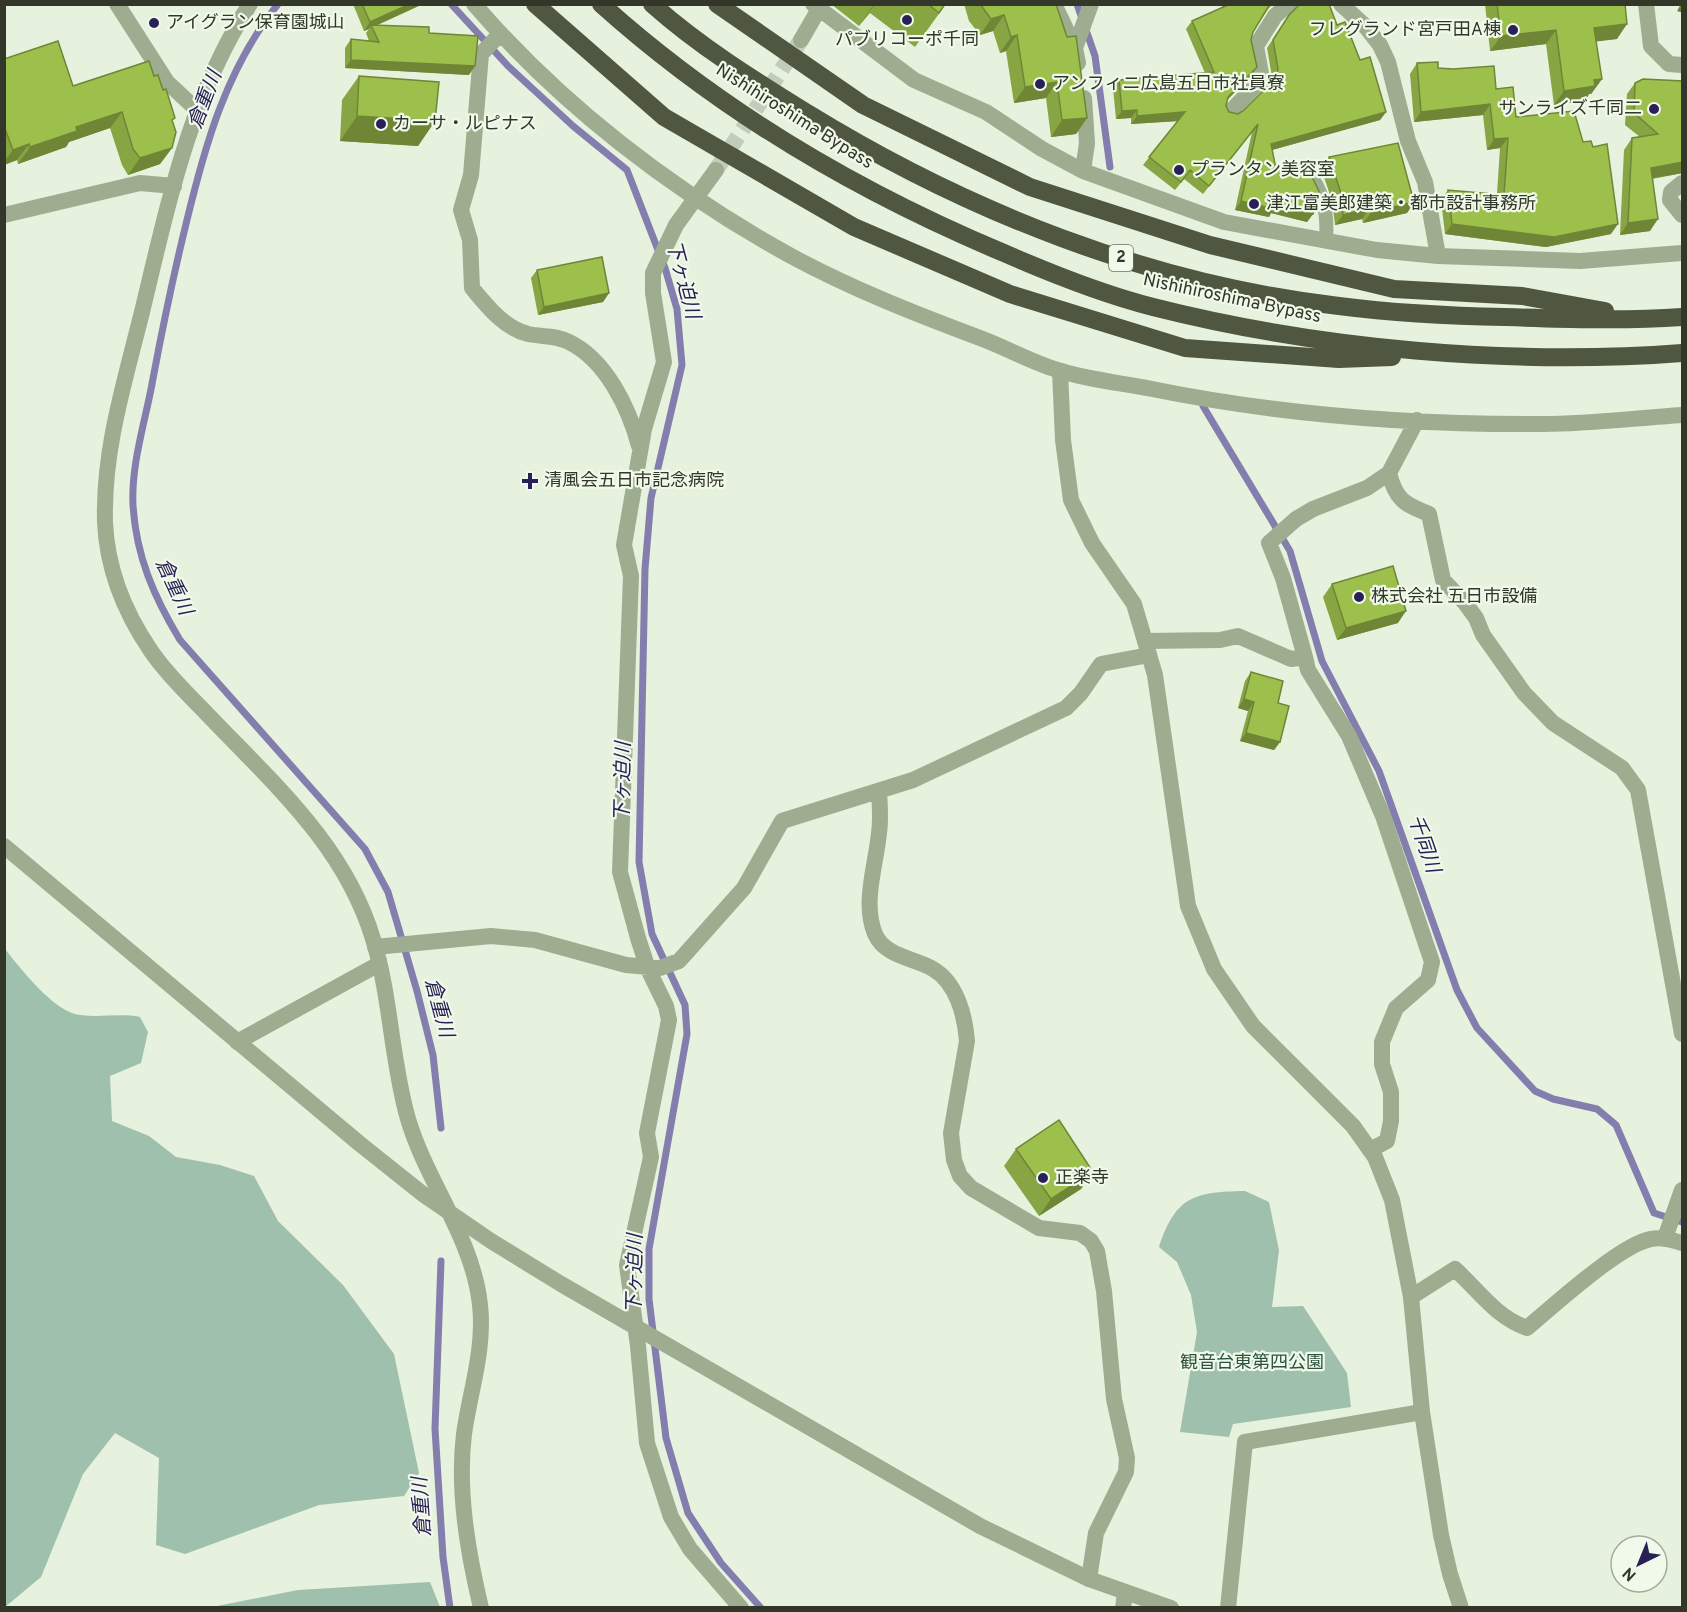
<svg xmlns="http://www.w3.org/2000/svg" width="1687" height="1612" viewBox="0 0 1687 1612" font-family="Overpass,'Noto Sans JP',sans-serif">
<style>
.green{fill:#9ec0ac}
.lines{fill:none;stroke-linecap:round;stroke-linejoin:round}
.stream{stroke:#837ead;stroke-width:7}
.minor-tunnel{stroke:#c2ccba;stroke-width:16;stroke-dasharray:16 8;stroke-linecap:butt}
.service{stroke:#9eac90;stroke-width:14}
.minor{stroke:#9eac90;stroke-width:16}
.tertiary{stroke:#9eac90;stroke-width:16}
.motorway{stroke:#4f5741;stroke-width:18}
.wall{fill:#87a542}
.shaded-wall{fill:#6e8636}
.building{fill:#9dc04d;stroke:#6e8636;stroke-width:1.5}
.poi-dot{fill:#282056;stroke:#f0f9ea;stroke-width:2}
.labels{text-anchor:middle;dominant-baseline:central;stroke-width:4.5;stroke-linejoin:round;paint-order:stroke}
.shield{fill:#f0f9ea;stroke:#6b7163;stroke-width:1.5}
.shield-label{font-size:16px;font-weight:bold;fill:#323729}
.poi-label{font-size:18px;fill:#323729;stroke:#f0f9ea;text-anchor:start}
.street-label{font-size:18px;fill:#323729;stroke:#f0f9ea}
.park-label{font-size:18px;fill:#2e543e;stroke:#f0f9ea}
.water-label{font-size:20px;font-style:italic;fill:#282056;stroke:#f0f9ea}
</style>
<rect width="100%" height="100%" fill="#e6f1de"/>
<path class="green" d="M5 949C20 968 55 1013 80 1015 100 1018 120 1013 140 1017L148 1032 141 1063 110 1076 112 1121 149 1136 176 1157 220 1165 254 1176 278 1221 343 1285 394 1354 419 1473 404 1496 319 1505 185 1554 156 1545 159 1458 115 1433 83 1474 41 1577 5 1607Z
M1245 1191 1269 1202 1279 1250 1272 1307 1303 1306 1347 1373 1351 1407 1233 1424 1229 1437 1180 1432 1197 1332 1191 1295 1177 1262 1159 1247C1176 1196 1194 1192 1245 1191Z
M430 1582 440 1607H212L298 1590Z"/>
<g class="lines">
<path class="stream" d="M278 4C226 69 205 145 186 224 173 277 162 330 152 384 145 422 131 465 133 505 136 556 154 597 180 640L365 849 388 892 417 991 433 1055 441 1128
M451 4 508 66 573 126 627 170 665 268 677 309 682 365 651 498 645 569 639 862 652 934 685 1005 687 1034 649 1249V1299L666 1438 688 1513 721 1563 761 1608
M1077 4 1095 56 1110 167
M1203 406 1290 551 1322 661 1379 771 1457 990 1477 1028 1535 1091 1553 1099 1597 1109 1616 1125 1654 1213 1682 1222
M441 1261 435 1429 443 1557 450 1608"/>
<path class="minor-tunnel" d="M716 170 801 40"/>
<path class="service" d="M1305 168C1324 191 1328 213 1326 241"/>
<path class="minor" d="M117 4 167 82 197 110
M474 4C562 106 673 191 791 256 852 289 916 314 980 338 1007 348 1033 363 1061 371 1090 380 1122 383 1152 389 1281 415 1411 425 1543 424 1589 424 1636 418 1682 415
M813 4 914 80 986 112 1042 149 1083 171 1224 222 1377 250 1438 256 1580 261 1682 253
M1054 4 1075 48
M1341 4 1366 27 1380 45 1388 62 1408 141 1425 182 1438 256
M1646 4 1651 46 1669 64 1682 65
M500 34 481 54 471 175 461 210 470 240 472 288C487 306 504 328 528 334 542 337 556 335 569 342 606 360 629 408 639 446
M801 40 819 9
M1078 63 1075 48 1091 4
M1230 112 1262 79 1256 46 1275 16 1289 4
M716 170 676 225 653 273V293L664 362 644 429 624 545 631 576 620 872 638 938 648 969 666 1006 669 1020 647 1133 651 1157 627 1265 638 1346 647 1443 671 1517 690 1549 741 1608
M1083 171 1087 143 1084 98
M1682 183 1671 192 1670 200 1682 215
M4 215 140 183 174 186
M1389 473C1396 500 1404 504 1429 514L1443 580 1465 603 1476 618 1483 635 1524 693 1553 723 1622 768 1638 790 1682 1034
M1145 641 1220 640 1238 636 1291 659 1305 657 1283 578 1269 543 1296 519 1313 509 1367 488 1389 473 1417 420
M1305 657 1308 670 1349 736 1383 816 1432 962 1428 980 1396 1008 1382 1042V1064L1391 1092V1121L1387 1141 1370 1150
M879 792C880 806 881 820 879 833 876 865 862 903 875 934 885 957 915 958 933 969 957 983 965 1016 967 1041L951 1133 954 1160 960 1176 971 1188 1039 1228 1080 1233 1091 1241 1097 1251 1104 1291 1114 1399 1127 1458 1126 1472 1096 1533 1089 1579
M375 947 491 936 535 940 626 965 660 968 679 961 744 888 782 821 913 780 1066 708 1081 693 1101 664 1149 655
M237 1042 379 964
M1665 1238 1682 1190
M1411 1297 1455 1269C1479 1291 1496 1317 1527 1328 1553 1306 1621 1244 1651 1239 1662 1237 1672 1240 1682 1243
M1123 1608 1125 1593
M1228 1608 1245 1442 1422 1412"/>
<path class="tertiary" d="M250 4C189 98 167 209 141 316 124 384 103 451 105 522 107 569 125 613 151 651 167 675 190 696 209 716 274 784 345 846 373 939 391 997 391 1060 408 1119 427 1183 473 1238 480 1305 485 1349 470 1391 464 1434 457 1491 468 1553 481 1608
M1060 371 1063 440 1071 500 1092 543 1134 604 1155 675 1188 906 1214 969 1253 1026 1353 1126 1375 1157 1392 1200 1411 1297 1422 1412 1441 1535 1450 1574 1461 1608
M4 846 360 1144 424 1195 491 1241 561 1284 980 1526 1089 1579 1171 1608"/>
<path class="motorway" d="M535 4 664 117 854 227 1010 294 1185 348 1339 359 1392 357
M601 4C719 110 858 192 1004 253 1052 274 1102 294 1153 307 1319 349 1511 366 1682 353
M652 4C699 46 754 80 807 113 968 212 1150 284 1339 306 1394 313 1450 316 1505 317 1564 319 1624 321 1682 317
M717 4 863 105 1030 187 1210 245 1394 289 1522 296 1605 311"/>
</g>
<path class="wall" d="M353 4H423L377 25 429 33 469 75 345 68V48L351 39 369 41 366 33 369 29 364 31Z
M831 4H946L915 47 870 13 859 26Z
M964 4H1056L1087 118 1076 134 1051 137 1046 98 1014 103 1006 51 1000 53 993 31 980 35 969 21Z
M1224 4H1273L1268 9 1253 32 1251 40V76L1227 100 1226 106 1229 112 1238 114 1243 111 1271 83 1272 77 1267 48 1289 15 1337 25 1360 60 1386 112 1380 120 1272 150 1276 169 1313 214 1307 222 1271 213 1269 217 1235 210 1252 132 1203 194 1184 179 1175 190 1143 165 1178 121 1131 124V118L1116 119 1113 88 1119 80 1205 73 1186 29 1192 21 1221 8Z
M1485 4H1625L1617 39 1596 41 1602 79 1591 94H1589L1585 101 1554 105 1546 44 1490 51Z
M4 59 73 86 154 76 173 122 172 148 160 164 128 175 122 165 110 128 69 142 66 147 18 164 17 160 4 165Z
M1417 63 1438 68 1496 89 1516 117 1611 234 1546 247 1445 234 1441 200 1448 190 1497 194 1500 148 1487 150 1483 115 1414 122 1410 74Z
M359 76 435 121 418 146 340 141 342 100Z
M1683 81V173L1652 179 1650 231 1620 235 1624 150 1632 138 1640 137 1625 125 1627 94 1635 83Z
M1329 157 1414 202 1407 213 1363 223 1362 219 1335 225 1332 201 1321 168Z
M537 270 609 293 603 302 538 315 531 278Z
M1332 584 1398 623 1337 640 1323 597Z
M1251 672 1278 703 1280 742 1274 750 1240 741 1248 711 1238 708 1245 681Z
M1016 1149 1093 1172 1081 1189 1039 1216 1004 1166Z"/>
<path class="shaded-wall" d="M410 4H423L373 27 371 25 369 29 364 31 370 22Z
M874 4H875L859 26Z
M1681 4H1683V13L1677 11Z
M1004 15 993 31 980 35 991 19Z
M1627 24 1617 39 1584 43 1594 28Z
M1556 30 1546 44 1490 51 1501 36Z
M1017 35 1006 51 1000 53 1011 37Z
M351 60 475 66 469 75 345 68Z
M1257 67 1251 76 1222 105 1228 97Z
M1602 79 1591 94H1589L1585 101 1554 105 1564 91 1594 80Z
M1057 82 1046 98 1014 103 1025 87Z
M1490 104 1483 115 1414 122 1421 112Z
M1137 110 1131 118 1116 119 1122 111Z
M122 112 110 128 69 142 66 147 18 164 30 147 76 127Z
M1185 112 1179 121 1131 124 1137 116Z
M1386 112 1380 120 1265 152 1271 144Z
M357 116 435 121 418 146 340 141Z
M1087 118 1076 134 1051 137 1062 120Z
M1508 138 1500 148 1487 150 1494 139Z
M29 144 17 160 4 165V162L13 150Z
M172 148 160 164 128 175 140 158Z
M1683 162V173L1642 180 1651 168Z
M1241 201 1275 204 1313 214 1307 222 1271 213 1269 217 1235 210Z
M1414 202 1407 213 1363 223 1371 213Z
M1370 208 1362 219 1335 225 1343 215Z
M1658 219 1650 231 1620 235 1628 223Z
M1452 224H1618L1611 234 1546 247 1445 234Z
M609 293 603 302 538 315 544 307Z
M1406 611 1398 623 1337 640 1346 628Z
M1244 699 1254 702 1248 711 1238 708Z
M1246 733 1280 742 1274 750 1240 741Z
M1093 1172 1081 1189 1039 1216 1051 1199Z"/>
<path class="building" d="M362 4H410L370 22Z
M928 4H945L939 13Z
M980 4H1056L1067 37 1076 36 1087 118 1062 120 1057 82 1025 87 1017 35 1011 37 1004 15 991 19Z
M1230 4H1270L1253 32 1251 40 1257 67 1228 97 1226 106 1229 112 1238 114 1243 111 1276 78 1278 69 1273 40 1289 15 1300 4H1329L1337 25 1345 22 1360 60 1370 57 1386 112 1271 144 1276 169 1303 164 1310 173 1319 191 1313 214 1275 204 1274 209 1241 201 1258 124 1209 186 1190 170 1181 182 1149 157 1185 112 1137 116V110L1122 111 1119 80 1214 72 1192 21Z
M1497 4H1625L1627 24 1594 28 1602 79 1594 80 1595 86 1564 91 1556 30 1501 36Z
M371 25 429 27V33L478 36 475 66 351 60V39L379 42Z
M58 41 73 86 149 61 154 76 158 75 163 90 166 89 175 118 172 120 176 132 172 148 140 158 133 149 122 112 76 127 77 131 30 147 29 144 13 150 4 126V59Z
M1438 62V68L1453 69 1494 66 1496 89 1513 87 1516 117 1574 111 1583 142 1591 141 1593 147 1607 144 1618 224 1554 237 1452 224 1448 190 1504 195 1508 138 1494 139 1490 104 1421 112 1417 63Z
M359 76 439 82 435 121 357 116Z
M1643 79 1683 81V162L1651 168 1658 219 1628 223 1632 138 1658 134 1634 113 1635 83Z
M1398 143 1414 202 1371 213 1370 208 1343 215 1340 190 1329 157Z
M602 257 609 293 544 307 537 270Z
M1393 566 1406 611 1346 628 1332 584Z
M1251 672 1283 681 1278 703 1289 706 1280 742 1246 733 1254 702 1244 699Z
M1059 1120 1093 1172 1051 1199 1016 1149Z"/>
<g class="poi-dot">
<circle cx="907" cy="20" r="6"/>
<circle cx="154" cy="23" r="6"/>
<circle cx="1513" cy="30" r="6"/>
<circle cx="1040" cy="84" r="6"/>
<circle cx="1654" cy="109" r="6"/>
<circle cx="381" cy="124" r="6"/>
<circle cx="1179" cy="170" r="6"/>
<circle cx="1254" cy="204" r="6"/>
<path d="M527 472h6v6h6v6h-6v6h-6v-6h-6v-6h6z"/>
<circle cx="1359" cy="597" r="6"/>
<circle cx="1043" cy="1178" r="6"/>
</g>
<g class="labels">
<rect class="shield" x="1109" y="245" width="24" height="26" rx="4.5"/>
<g class="shield-label">
<text x="1121" y="258">2</text>
</g>
<g class="poi-label">
<text x="166" y="23">アイグラン保育園城山</text>
<text x="1501" y="30" text-anchor="end">フレグランド宮戸田A棟</text>
<text x="907" y="40" text-anchor="middle">パブリコーポ千同</text>
<text x="1052" y="84">アンフィニ広島五日市社員寮</text>
<text x="1642" y="109" text-anchor="end">サンライズ千同二</text>
<text x="393" y="124">カーサ・ルピナス</text>
<text x="1191" y="170">プランタン美容室</text>
<text x="1266" y="204">津江富美郎建築・都市設計事務所</text>
<text x="544" y="481">清風会五日市記念病院</text>
<text x="1371" y="597">株式会社 五日市設備</text>
<text x="1055" y="1178">正楽寺</text>
</g>
<g class="street-label">
<text transform="translate(794 117) rotate(32)">Nishihiroshima Bypass</text>
<text transform="translate(1232 299) rotate(12)">Nishihiroshima Bypass</text>
</g>
<g class="park-label">
<text x="1252" y="1363">観音台東第四公園</text>
</g>
<g class="water-label">
<text transform="translate(206 100) rotate(-69)">倉重川</text>
<text transform="translate(682 280) rotate(75)">下ヶ迫川</text>
<text transform="translate(173 587) rotate(65)">倉重川</text>
<text transform="translate(624 782) rotate(-89)">下ヶ迫川</text>
<text transform="translate(1423 844) rotate(71)">千同川</text>
<text transform="translate(438 1008) rotate(75)">倉重川</text>
<text transform="translate(636 1274) rotate(-89)">下ヶ迫川</text>
<text transform="translate(423 1507) rotate(-94)">倉重川</text>
</g>
</g>
<rect width="1687" height="1612" fill="none" stroke="#323729" stroke-width="12"/>
<g transform="translate(1639 1564) rotate(223)"><circle r="28" fill="#f0f9ea" stroke="#a4ab9d" stroke-width="1.5"/>
<path d="M0-4.5L10 22L0 15L-10 22Z" fill="#282056"/>
<text y="-9" font-size="16" font-weight="bold" text-anchor="middle" fill="#323729">N</text>
</g>
</svg>
